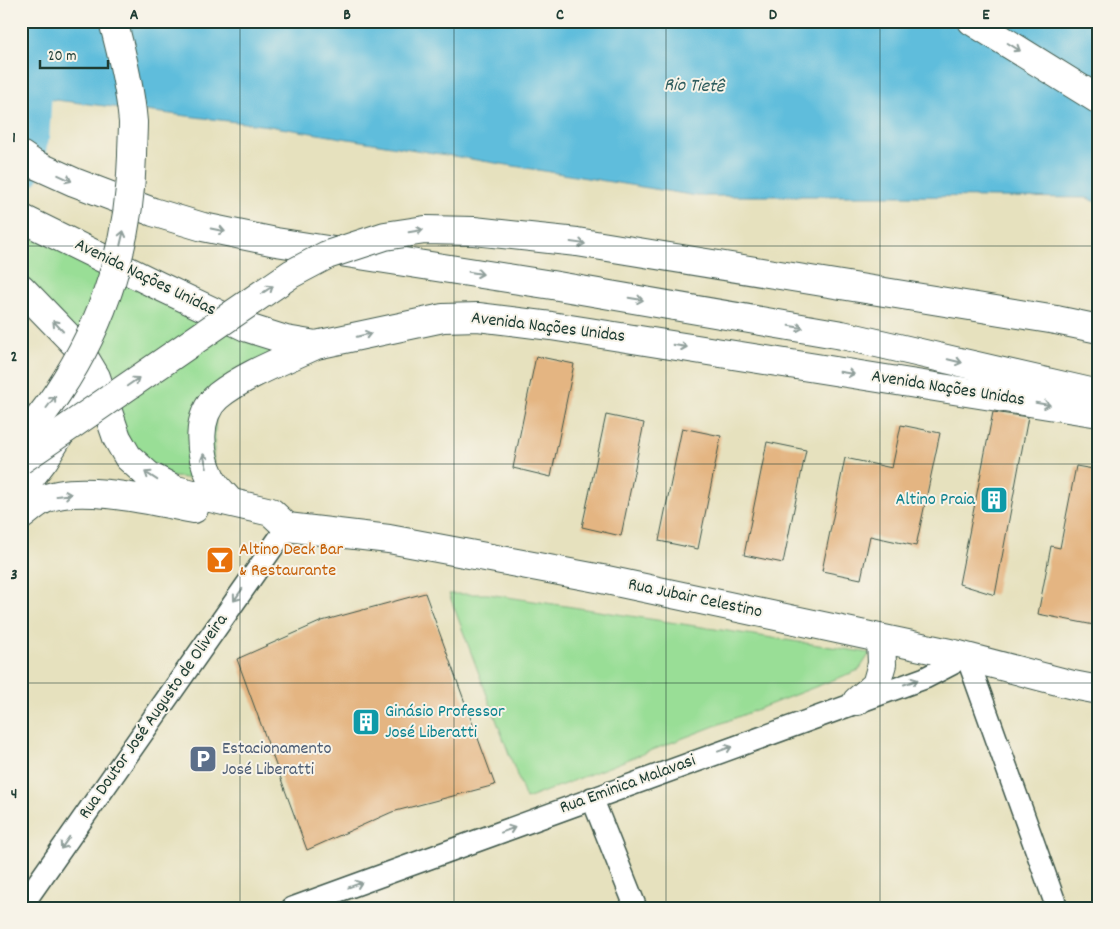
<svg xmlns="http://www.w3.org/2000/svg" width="1120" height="929" viewBox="0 0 1120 929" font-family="Dekko,sans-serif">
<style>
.green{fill:#99de96;stroke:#5c8e65}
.water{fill:#5ebddc;stroke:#3e7d88}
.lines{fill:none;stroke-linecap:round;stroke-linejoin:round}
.river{stroke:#5ebddc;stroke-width:41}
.building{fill:#e4b582}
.street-casing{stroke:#3d5649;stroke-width:24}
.secondary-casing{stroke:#3d5649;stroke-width:30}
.primary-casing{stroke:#3d5649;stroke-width:30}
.highway-casing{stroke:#3d5649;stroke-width:30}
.street{stroke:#fff;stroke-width:21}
.secondary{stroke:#fff;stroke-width:28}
.primary{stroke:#fff;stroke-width:28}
.highway{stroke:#fff;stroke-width:28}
.primary-bridge-casing{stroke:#3d5649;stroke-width:30;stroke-linecap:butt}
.highway-bridge-casing{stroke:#3d5649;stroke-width:30;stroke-linecap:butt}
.primary-bridge{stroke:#fff;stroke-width:28}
.highway-bridge{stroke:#fff;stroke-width:28}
.oneway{stroke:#8f9e9a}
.grid{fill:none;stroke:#1f3d34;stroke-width:1;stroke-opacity:0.55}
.labels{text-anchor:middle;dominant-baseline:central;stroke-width:4;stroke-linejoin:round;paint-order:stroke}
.street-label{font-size:18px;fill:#1f3d34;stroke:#f7f3e8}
.culture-label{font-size:18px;fill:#0d838f;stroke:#f7f3e8;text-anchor:end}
.food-label{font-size:18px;fill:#c56008;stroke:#f7f3e8;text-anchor:start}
.service-label{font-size:18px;fill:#4e5e75;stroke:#f7f3e8;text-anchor:start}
.water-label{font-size:19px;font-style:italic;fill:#2f5d5e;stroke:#f7f3e8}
.neatline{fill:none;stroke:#1f3d34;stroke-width:2}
.grid-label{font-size:16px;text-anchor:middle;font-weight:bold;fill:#1f3d34}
</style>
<rect width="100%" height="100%" fill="#f7f3e8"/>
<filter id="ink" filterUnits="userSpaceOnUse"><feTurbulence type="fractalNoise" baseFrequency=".02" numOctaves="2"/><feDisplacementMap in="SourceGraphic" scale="10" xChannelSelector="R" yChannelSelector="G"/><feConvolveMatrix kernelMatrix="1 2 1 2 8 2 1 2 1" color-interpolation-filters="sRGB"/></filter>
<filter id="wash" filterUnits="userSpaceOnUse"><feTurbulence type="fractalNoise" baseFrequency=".0096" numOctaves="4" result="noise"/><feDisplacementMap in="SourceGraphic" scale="20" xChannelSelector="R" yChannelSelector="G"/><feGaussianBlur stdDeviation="1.12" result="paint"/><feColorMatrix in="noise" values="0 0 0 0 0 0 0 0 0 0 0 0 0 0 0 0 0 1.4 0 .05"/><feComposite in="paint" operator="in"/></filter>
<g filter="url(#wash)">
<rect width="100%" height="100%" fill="#e6e1be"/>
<path class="green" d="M21 218 286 340 217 397 212 480 148 475 96 377 21 288Z
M449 594H488L870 653 859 670 526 799Z"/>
<path class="water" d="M21 21H1099V203L1087 198 901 196H697L269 126 31 97 21 94Z"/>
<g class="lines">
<path class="river" d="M21 61 31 97 29 134 21 169"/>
</g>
<g id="blocks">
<path class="building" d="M536 356 574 364 551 477 513 468Z
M993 412 1028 417 995 595 959 584Z
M606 415 644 423 621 536 582 527Z
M901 425 940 433 916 546 870 536 861 579 822 571 845 458 892 468Z
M682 428 721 436 698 549 659 541Z
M767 442 806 450 783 563 744 555Z
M1076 466 1099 470V626L1038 614 1051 546 1060 548Z
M425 593 495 785 392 812 307 850 237 659 322 621Z"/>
</g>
</g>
<g filter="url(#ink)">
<use href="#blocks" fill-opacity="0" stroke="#3d5649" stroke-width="1"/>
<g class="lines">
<defs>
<path id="street" d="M967 657 1057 908
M592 798 636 908
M21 907 287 527
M292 908 925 678 952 664 959 655"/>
<path id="secondary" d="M287 527 389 539 602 579 959 655 1073 685 1099 690
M857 701 876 685 882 664 881 639"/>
<path id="primary" d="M21 218 157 285 248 328 286 340 316 345 443 318 478 317 551 326 1099 413
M21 288 78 347 96 377 117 438 128 457 148 475 176 490 271 512 287 527
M21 490 44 460 96 377
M230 502C224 494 215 487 211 478 199 454 195 416 218 396 244 375 286 359 316 345
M21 516C28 511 35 504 43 500 76 482 158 502 194 509"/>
<path id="highway" d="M972 21 1099 100
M21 155 34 164 74 182 153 212 203 227 276 242 552 285 842 335 1099 394
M1056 320 1099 329"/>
</defs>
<use href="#street" class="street-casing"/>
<use href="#secondary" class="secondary-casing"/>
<use href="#primary" class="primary-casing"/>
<use href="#highway" class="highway-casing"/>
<use href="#street" class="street"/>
<use href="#secondary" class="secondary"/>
<use href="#primary" class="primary"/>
<use href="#highway" class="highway"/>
<defs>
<path id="primary-bridge" d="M21 441C33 425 47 409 58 392 105 322 130 240 132 156 132 145 133 133 133 122 130 88 122 54 113 21"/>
<path id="highway-bridge" d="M21 460 291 274 327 255 385 236 425 230 474 231 577 242 1056 320"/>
</defs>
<use href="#primary-bridge" class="primary-bridge-casing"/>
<use href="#highway-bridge" class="highway-bridge-casing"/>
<use href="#primary-bridge" class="primary-bridge"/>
<use href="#highway-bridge" class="highway-bridge"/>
</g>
<defs><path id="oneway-shaft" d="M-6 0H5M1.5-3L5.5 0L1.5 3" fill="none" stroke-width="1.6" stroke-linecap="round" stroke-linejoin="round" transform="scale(1.25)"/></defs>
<g class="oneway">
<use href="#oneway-shaft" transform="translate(1014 47) rotate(32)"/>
<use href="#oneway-shaft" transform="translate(65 178) rotate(25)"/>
<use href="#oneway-shaft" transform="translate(218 230) rotate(12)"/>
<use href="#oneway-shaft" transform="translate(416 231) rotate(-9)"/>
<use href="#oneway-shaft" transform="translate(122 238) rotate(-77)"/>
<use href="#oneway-shaft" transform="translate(578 243) rotate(8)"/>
<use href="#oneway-shaft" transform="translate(476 273) rotate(9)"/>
<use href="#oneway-shaft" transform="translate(267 290) rotate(-34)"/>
<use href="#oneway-shaft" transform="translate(636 299) rotate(10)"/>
<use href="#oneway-shaft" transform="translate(58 326) rotate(-133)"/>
<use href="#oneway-shaft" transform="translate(796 327) rotate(10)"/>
<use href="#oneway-shaft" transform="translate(364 335) rotate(-13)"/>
<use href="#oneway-shaft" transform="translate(680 346) rotate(9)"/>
<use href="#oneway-shaft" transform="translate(955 361) rotate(13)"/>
<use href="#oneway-shaft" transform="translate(847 373) rotate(9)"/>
<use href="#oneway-shaft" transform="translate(133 382) rotate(-35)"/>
<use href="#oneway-shaft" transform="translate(51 402) rotate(-53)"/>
<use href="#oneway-shaft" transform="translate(1043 404) rotate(9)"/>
<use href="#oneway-shaft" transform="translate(205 461) rotate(-104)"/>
<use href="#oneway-shaft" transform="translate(151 476) rotate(-147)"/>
<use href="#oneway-shaft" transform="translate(64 495) rotate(-7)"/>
<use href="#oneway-shaft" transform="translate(238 595) rotate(125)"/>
<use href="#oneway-shaft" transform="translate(911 682) rotate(-19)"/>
<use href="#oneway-shaft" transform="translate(725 749) rotate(-20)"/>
<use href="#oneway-shaft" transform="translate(508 830) rotate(-20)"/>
<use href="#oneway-shaft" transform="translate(65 843) rotate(125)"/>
<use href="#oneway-shaft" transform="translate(355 885) rotate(-20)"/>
</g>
</g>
<path class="grid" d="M240 21V908M454 21V908M666 21V908M880 21V908M21 246H1099M21 464H1099M21 683H1099"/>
<defs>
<symbol id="building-square" viewBox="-11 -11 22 22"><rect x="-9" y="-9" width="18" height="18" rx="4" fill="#0f9aa8" stroke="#f7f3e8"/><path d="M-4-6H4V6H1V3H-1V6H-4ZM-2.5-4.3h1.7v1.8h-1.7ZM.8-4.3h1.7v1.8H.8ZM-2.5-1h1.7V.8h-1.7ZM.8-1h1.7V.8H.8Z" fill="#fff"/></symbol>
<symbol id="bar-square" viewBox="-11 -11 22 22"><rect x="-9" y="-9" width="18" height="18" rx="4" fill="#e8710a" stroke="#f7f3e8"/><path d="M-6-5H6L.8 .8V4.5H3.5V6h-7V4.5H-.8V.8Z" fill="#fff"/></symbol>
<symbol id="parking-square" viewBox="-11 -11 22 22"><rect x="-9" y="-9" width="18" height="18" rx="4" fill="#5c6f8a" stroke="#f7f3e8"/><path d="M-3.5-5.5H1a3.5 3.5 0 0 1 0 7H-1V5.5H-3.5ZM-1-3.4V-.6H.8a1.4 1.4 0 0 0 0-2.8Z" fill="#fff"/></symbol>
</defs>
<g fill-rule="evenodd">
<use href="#building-square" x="978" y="484" width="32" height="32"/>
<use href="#bar-square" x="204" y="544" width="32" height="32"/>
<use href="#building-square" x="350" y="706" width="32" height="32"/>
<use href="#parking-square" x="187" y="743" width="32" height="32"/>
</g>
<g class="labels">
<g class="street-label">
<text transform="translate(145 278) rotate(26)">Avenida Nações Unidas</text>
<text transform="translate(548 328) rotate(7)">Avenida Nações Unidas</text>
<text transform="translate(948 389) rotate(9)">Avenida Nações Unidas</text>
<text transform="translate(695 599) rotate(12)">Rua Jubair Celestino</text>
<text transform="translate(154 717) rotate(-55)">Rua Doutor José Augusto de Oliveira</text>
<text transform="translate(628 785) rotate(-20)">Rua Eminica Malavasi</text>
</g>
<g class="culture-label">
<text x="975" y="500">Altino Praia</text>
<text x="385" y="712" text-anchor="start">Ginásio Professor<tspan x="385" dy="21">José Liberatti</tspan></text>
</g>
<g class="food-label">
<text x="239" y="550">Altino Deck Bar<tspan x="239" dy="21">&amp; Restaurante</tspan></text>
</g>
<g class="service-label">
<text x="222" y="749">Estacionamento<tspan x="222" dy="21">José Liberatti</tspan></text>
</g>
<g class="water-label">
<text transform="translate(694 87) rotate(2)">Rio Tietê</text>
</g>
</g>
<rect width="1120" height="929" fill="none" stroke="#f7f3e8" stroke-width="55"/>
<path d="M40 60v8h68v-8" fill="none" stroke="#1f3d34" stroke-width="2.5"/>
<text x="48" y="60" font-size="15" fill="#1f3d34" stroke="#f7f3e8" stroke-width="4" paint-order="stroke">20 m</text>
<rect x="28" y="28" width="1064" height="874" class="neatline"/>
<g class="grid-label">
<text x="134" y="19">A</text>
<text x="347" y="19">B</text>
<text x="560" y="19">C</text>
<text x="773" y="19">D</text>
<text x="986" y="19">E</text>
<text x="14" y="142">1</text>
<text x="14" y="361">2</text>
<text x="14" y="579">3</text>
<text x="14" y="798">4</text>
</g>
</svg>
